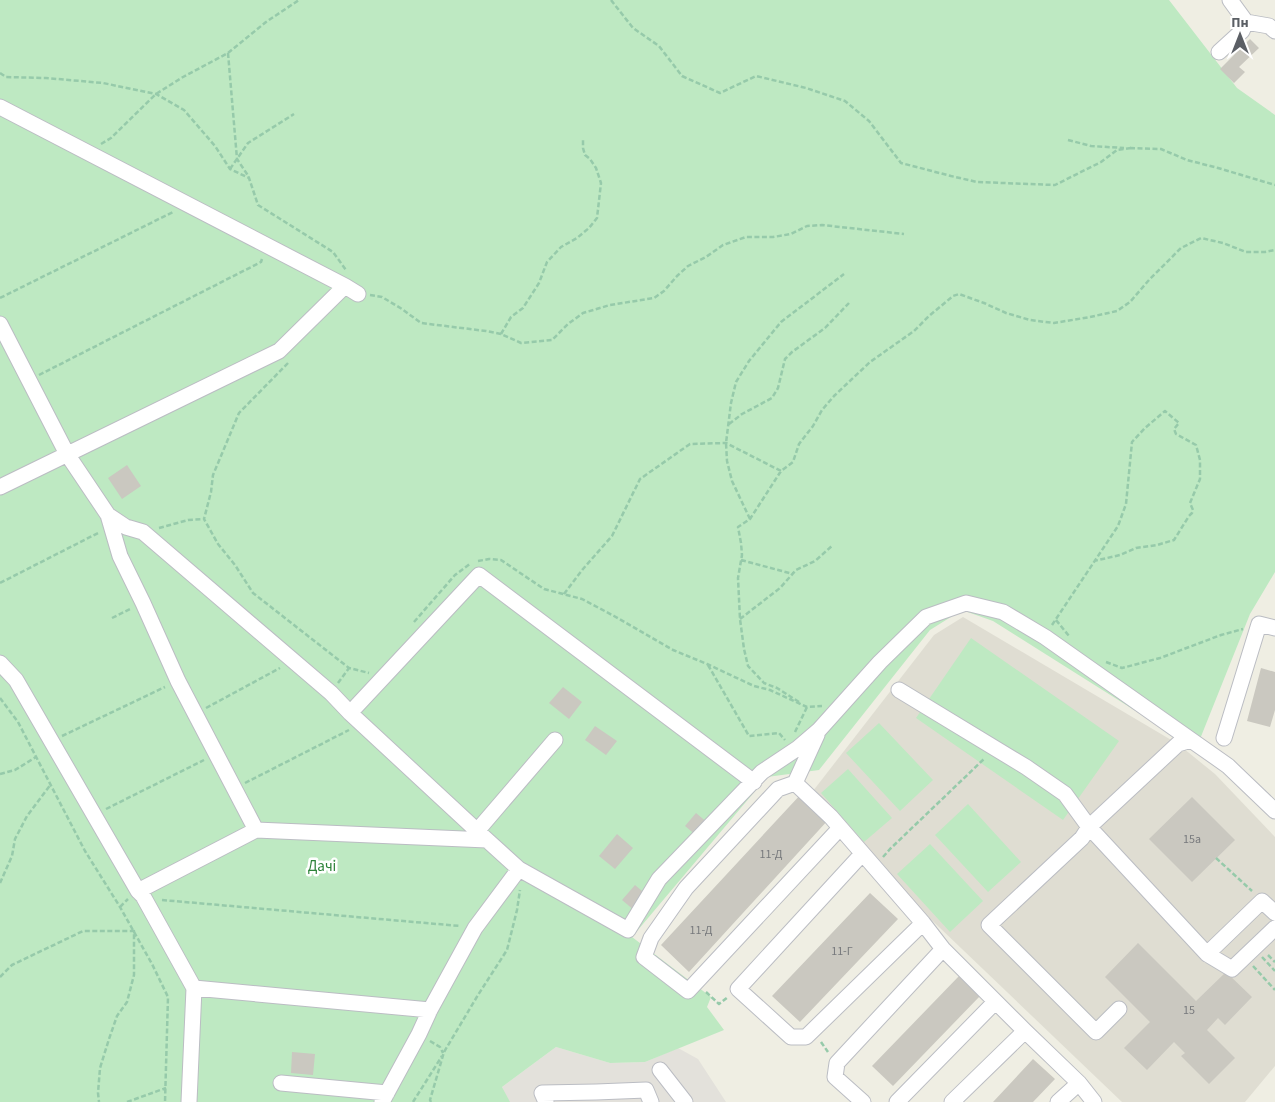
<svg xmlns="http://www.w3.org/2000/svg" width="1275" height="1102" viewBox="0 0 1275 1102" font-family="'Source Sans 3',sans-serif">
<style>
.industrial{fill:#e3e1db}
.education{fill:#dfddd2}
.green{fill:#bee9c2}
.building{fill:#cac8c0}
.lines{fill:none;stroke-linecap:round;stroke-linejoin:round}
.minor-casing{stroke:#bbbdc3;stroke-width:17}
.path{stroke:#96caaa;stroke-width:2.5;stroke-dasharray:5 2.5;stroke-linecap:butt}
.minor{stroke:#fff;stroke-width:15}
.labels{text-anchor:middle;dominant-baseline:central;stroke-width:5;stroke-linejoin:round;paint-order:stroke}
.number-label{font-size:12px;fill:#77797c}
.park-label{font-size:15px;fill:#2d8239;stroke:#fff}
</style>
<rect width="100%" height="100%" fill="#efeee3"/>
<path class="industrial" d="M556 1047 610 1063 645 1062 678 1048 698 1059 726 1102H509L502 1087Z"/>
<path class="education" d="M963 617 1178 744 1215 774 1275 837V1066L1245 1102H1122L806 800 934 635Z"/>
<path class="green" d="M0 0H1169L1237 88 1275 115V572L1250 614 1196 749 993 621 962 610 930 630 819 770 767 777 632 937 711 997 707 1007 724 1030 645 1062 610 1063 556 1047 502 1087 510 1102H0Z
M971 638 1119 741 1063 820 916 718Z
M879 723 933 780 900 811 846 753Z
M848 769 892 818 864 842 821 793Z
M968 804 1021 862 988 892 935 835Z
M930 844 983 901 950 932 897 874Z"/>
<path class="building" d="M1250 39 1259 48 1239 67 1245 72 1234 83 1220 69Z
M127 465 141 486 122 499 108 478Z
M1261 668 1275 672V710L1270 727 1247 721Z
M563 687 582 702 569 719 549 703Z
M595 726 617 741 606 755 585 740Z
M802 793 829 819 689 972 661 945Z
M1192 797 1235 840 1192 882 1149 839Z
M696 813 708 823 697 836 685 826Z
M617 834 633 848 615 869 599 856Z
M635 885 648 896 635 911 622 900Z
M870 893 898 919 800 1022 772 996Z
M1138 943 1196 1001 1226 972 1252 997 1225 1025 1218 1018 1207 1030 1235 1058 1209 1084 1181 1056 1185 1053 1174 1042 1147 1070 1124 1048 1150 1022 1105 977Z
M959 976 980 996 893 1086 872 1066Z
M292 1052 315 1054 313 1075 291 1073Z
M1033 1059 1055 1079 1033 1102H993Z"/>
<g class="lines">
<defs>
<path id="minor" d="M1230 0 1246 22 1269 26 1275 31
M1219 52 1242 31 1246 22
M0 107 345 286 279 351 0 487
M345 286 358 294
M0 324 67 454 108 515 126 527 143 532 331 693 350 713 487 840 519 869 628 930 659 879 762 772 798 748 819 730 880 662 926 617 966 603 1003 612 1045 637 1191 740
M108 515 120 556 143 603 178 681 256 830
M0 663 16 680 138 891 143 896 194 988 189 1102
M899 690 1026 767 1065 794 1089 827 1207 954 1232 969 1275 928
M350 713 479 575 754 782
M817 735 795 783 831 817 923 923 943 949 1025 1031 1079 1083 1094 1102
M1224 738 1259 624 1275 628
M795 783 778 789 686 888 651 938 644 957 688 991 840 828
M477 831 555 740
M862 854 738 989 791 1037H806L923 923
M138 891 256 830 487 840
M1207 954 1262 901 1275 913
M194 988 430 1010
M1119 1009 1096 1032 989 925 1082 838 1089 827 1178 744 1191 740 1228 766 1275 811
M660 1070 685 1102
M281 1083 387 1093
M382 1102 419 1034 430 1010 475 928 519 869
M546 1102 542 1093 596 1092 646 1090 651 1102
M863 1102 835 1077 837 1063 943 949
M897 1102 995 1002
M952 1102 1025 1031
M1058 1102 1079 1083"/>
</defs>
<use href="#minor" class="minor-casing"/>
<path class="path" d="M611 0 633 28 659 46 682 76 720 93 756 76 806 88 845 101 869 121 901 163 951 176 977 182 1055 185 1101 162 1117 150 1131 148
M228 53 237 159 249 177
M0 73 6 77 46 78 103 83 156 94 184 110 215 146 230 169 249 178 258 205 333 252 346 270
M1068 140 1091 146 1124 148
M101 144 111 138 156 94 183 77 228 53 266 22 299 0
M1130 148 1161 149 1187 160 1218 168 1275 185
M230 169 248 143 294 114
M370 295 382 297 402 309 421 323 486 331 501 334 521 343 552 340 568 324 583 313 610 305 654 298 664 291 677 276 688 266 706 257 723 245 746 237H773L791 234 807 226 822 225 904 234
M0 298 173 212
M501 334 511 317 523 308 539 283 547 262 561 247 577 238 589 228 597 218 601 183 596 168 590 159 585 155 583 148V140
M288 363 239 413 213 475 211 492 204 519 218 544 235 565 253 593 349 668 369 673
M39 375 261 262 262 259
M729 424 742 414 772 398 778 388 785 359 792 352 825 328 849 303
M750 519 732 481 727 461 726 443 731 403 736 382 749 361 781 322 844 274
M159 528 188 520 204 519
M741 560 793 574
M478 561 489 559 501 560 544 589 582 599 614 616 673 650 707 664 754 686 770 690 807 707 822 706
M0 583 100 532
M564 594 583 569 612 536 640 479 690 444 726 443 781 471
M112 618 132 608
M740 619 780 588 796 570 815 561 833 545
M1056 620 1069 636
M414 622 455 575 471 563
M1052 625 1118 526 1126 504 1132 442 1145 428 1165 411 1179 423 1174 429 1176 434 1196 445 1200 460V479L1190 503 1193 510 1192 513 1189 516 1174 540 1157 545 1136 548 1120 555 1094 561
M1106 662 1122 668 1160 658 1221 635 1243 629
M708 665 749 736 779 733 785 740
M338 683 349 668
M0 698 18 722 85 851 120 907 152 964 168 997 165 1102
M799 702 777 688 764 683 748 666 744 649 740 619 738 578 742 555 741 543 738 527 750 519 781 471 793 462 799 444 813 426 822 410 834 396 870 362 914 331 929 316 953 296 959 294 984 303 1006 313 1030 320 1054 323 1090 317 1117 311 1130 302 1149 280 1181 248 1201 238 1223 243 1246 252H1265L1275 250
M206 708 280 668
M795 732 807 707 806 706
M62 736 165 687
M0 774 15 770 36 757
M245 783 349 730
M106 809 204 760
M883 857 890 849 985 758
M1216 858 1252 891
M0 883 12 856 15 839 27 816 51 784
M162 900 460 926
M120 907 128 899
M1268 955 1275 962
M1262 957 1275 971
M1253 966 1275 990
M0 977 12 965 83 931H134V975L127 1002 117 1016 109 1039 100 1068 98 1093 99 1102
M706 992 719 1004 728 997
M430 1041 440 1047 443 1053
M821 1042 828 1052
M127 1102 166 1088
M413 1102 442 1056
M431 1102 430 1100 444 1052 478 995 507 950 517 910 520 890"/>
<use href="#minor" class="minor"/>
</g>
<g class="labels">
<g class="number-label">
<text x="1192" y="839">15а</text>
<text x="771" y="854">11-Д</text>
<text x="701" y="930">11-Д</text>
<text x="842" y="951">11-Г</text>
<text x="1189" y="1010">15</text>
</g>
<g class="park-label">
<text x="322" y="866">Дачі</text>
</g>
</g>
<g transform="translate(1240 35)" stroke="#ffffff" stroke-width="4" paint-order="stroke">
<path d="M0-4L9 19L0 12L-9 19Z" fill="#5b5f65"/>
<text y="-8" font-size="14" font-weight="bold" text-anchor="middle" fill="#5b5f65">Пн</text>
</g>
</svg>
